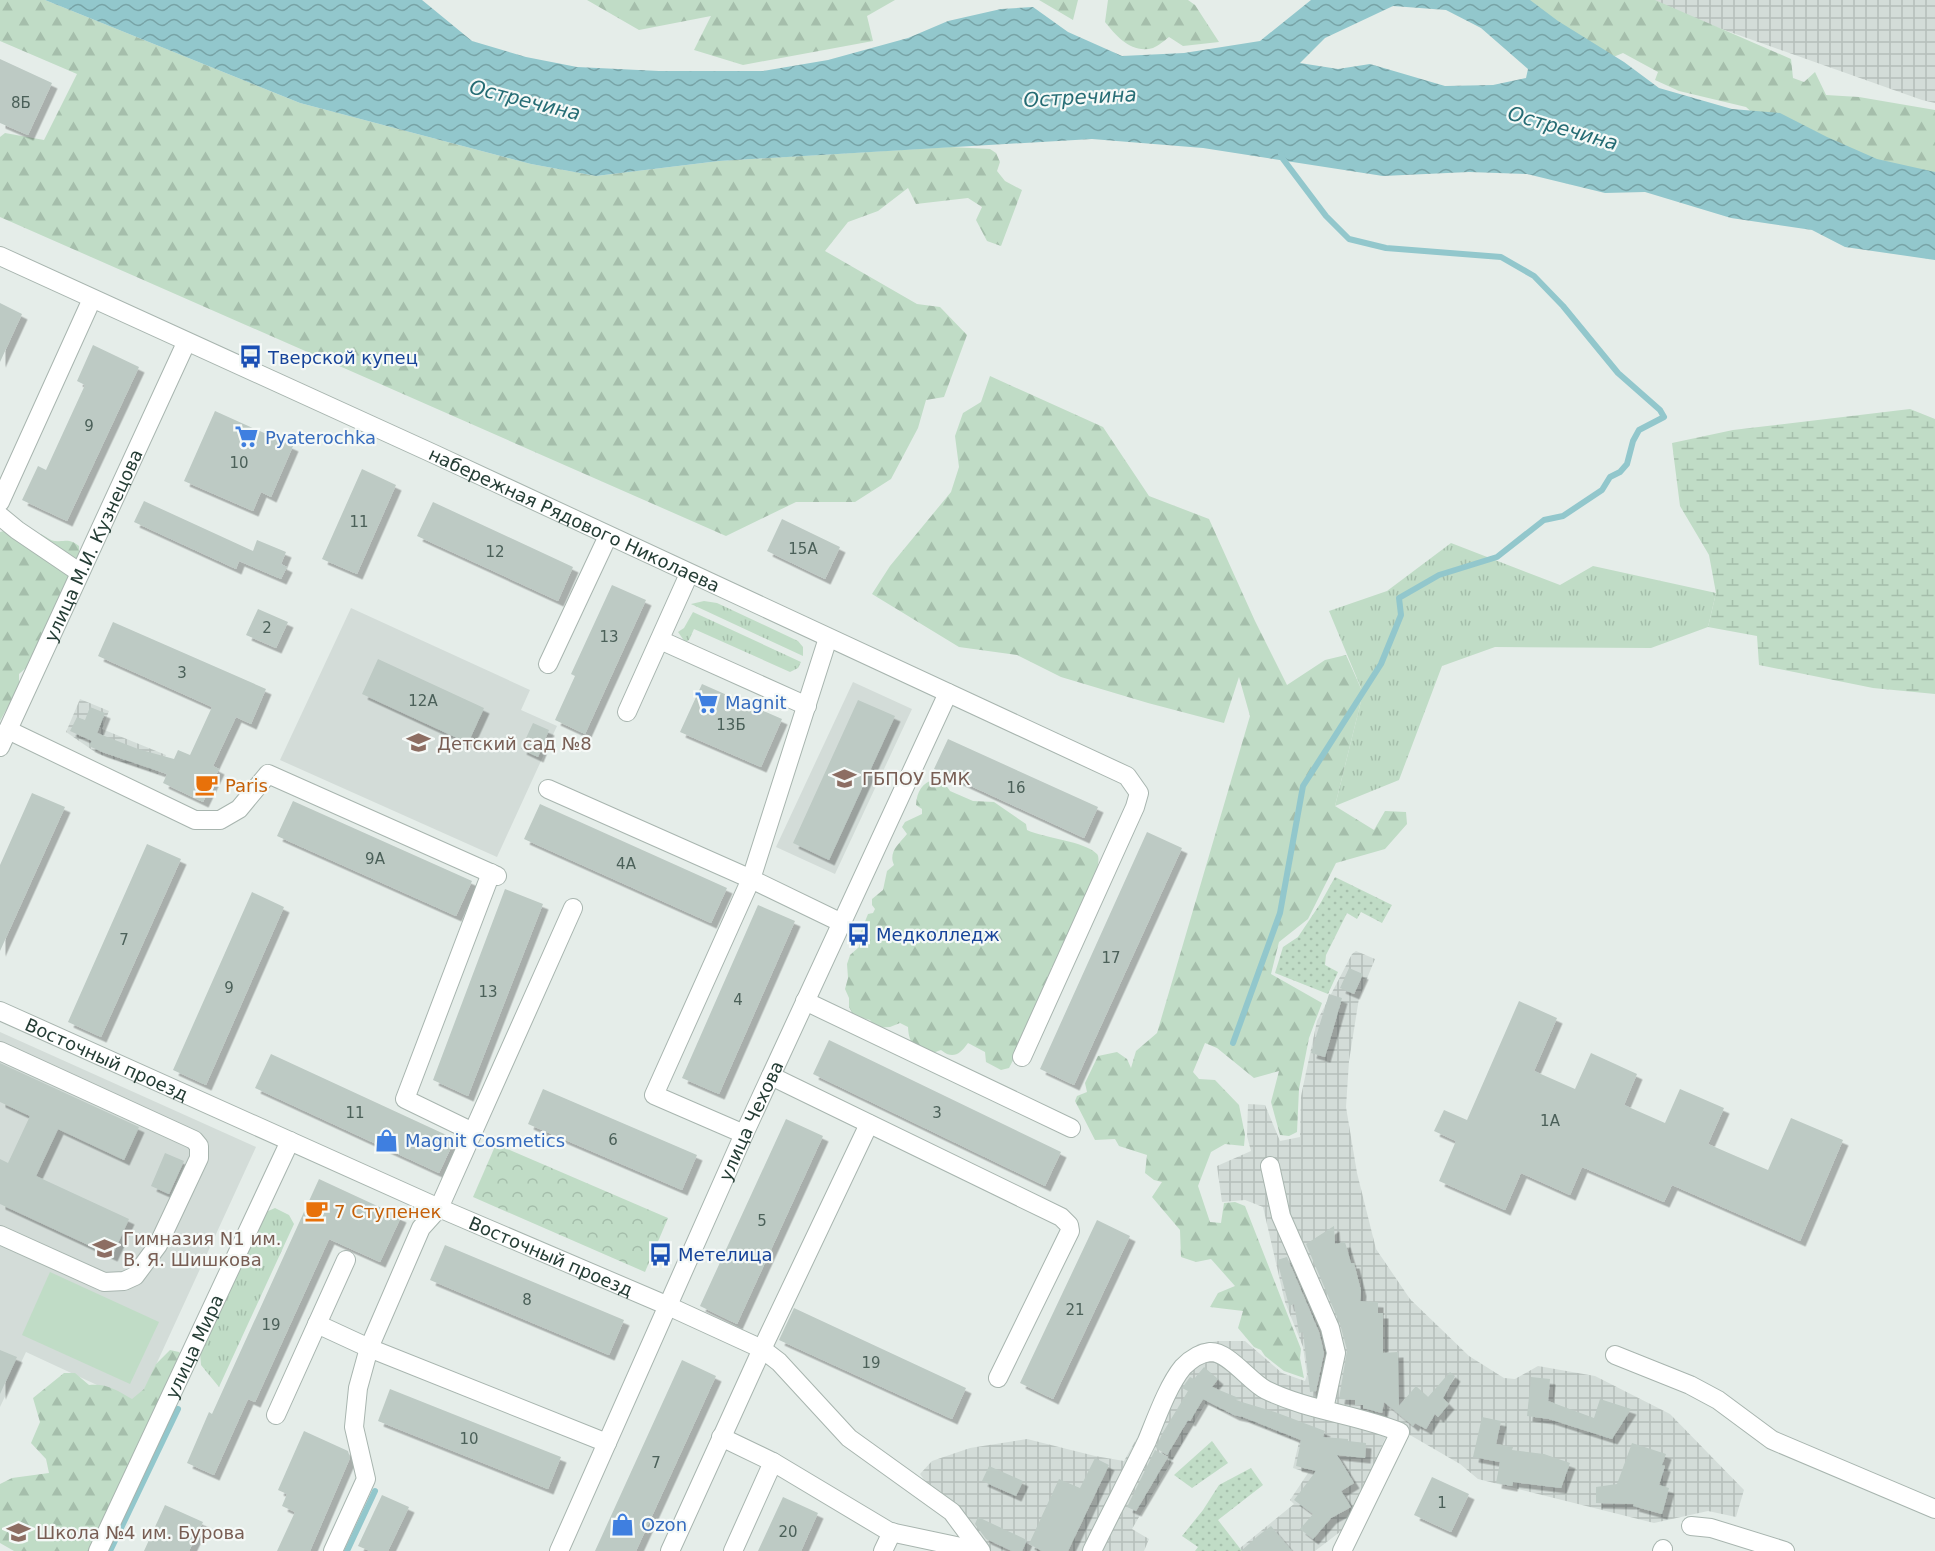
<svg xmlns="http://www.w3.org/2000/svg" width="1935" height="1551" viewBox="0 0 1935 1551" font-family="'DejaVu Sans',sans-serif">
<style>
.built{fill:#d3dcd8}
.industrial{fill:url(#industrial-grid)}
.grass{fill:url(#grass-tufts)}
.forest{fill:url(#forest-firs)}
.wetland{fill:url(#wetland-marsh)}
.park{fill:url(#park-crowns)}
.garden{fill:url(#garden-dots)}
.pitch{fill:#c0dcc6}
.water{fill:url(#water-waves);fill-rule:evenodd}
.lines{fill:none;stroke-linecap:round;stroke-linejoin:round}
.stream{stroke:#92c7cc;stroke-width:6}
.building{fill:#bdcac4;filter:url(#shadow)}
.minor-casing{stroke:#a8b5af;stroke-width:20}
.minor{stroke:#fff;stroke-width:18}
.labels{text-anchor:middle;dominant-baseline:central;stroke-width:4.5;stroke-linejoin:round;paint-order:stroke}
.number-label{font-size:15px;fill:#4b6059}
.transit-label{font-size:18px;fill:#164399;stroke:#f5f9f7;text-anchor:start}
.shop-label{font-size:18px;fill:#366cbe;stroke:#f5f9f7;text-anchor:start}
.street-label{font-size:18px;fill:#253d35;stroke:#f5f9f7}
.education-label{font-size:18px;fill:#785e54;stroke:#f5f9f7;text-anchor:start}
.food-label{font-size:18px;fill:#c56008;stroke:#f5f9f7;text-anchor:start}
.water-label{font-size:20px;font-style:italic;fill:#256c74;stroke:#f5f9f7}
</style>
<defs>
<pattern id="industrial-grid" width="8" height="8" patternUnits="userSpaceOnUse" patternTransform="scale(1.5)"><rect width="8" height="8" fill="#d3dcd8"/><path d="M0 4h8M4 0v8" fill="none" stroke="#b5beba"/></pattern>
<pattern id="grass-tufts" width="24" height="20" patternUnits="userSpaceOnUse" patternTransform="scale(1.5)"><rect width="24" height="20" fill="#c0dcc6"/><path d="M3 7l-1-3M5 7V3M7 7l1-3M15 17l-1-3M17 17v-4M19 17l1-3" fill="none" stroke="#a5beab"/></pattern>
<pattern id="forest-firs" width="22" height="20" patternUnits="userSpaceOnUse" patternTransform="scale(1.5)"><rect width="22" height="20" fill="#c0dcc6"/><path d="M5 1l3.5 6h-7zM16 11l3.5 6h-7z" fill="#a5beab"/></pattern>
<pattern id="wetland-marsh" width="20" height="14" patternUnits="userSpaceOnUse" patternTransform="scale(1.5)"><rect width="20" height="14" fill="#c0dcc6"/><path d="M1 5h8M5 5V1M11 12h8M15 12V8" fill="none" stroke="#a5beab"/></pattern>
<pattern id="park-crowns" width="20" height="18" patternUnits="userSpaceOnUse" patternTransform="scale(1.5)"><rect width="20" height="18" fill="#c0dcc6"/><path d="M2 6a3 3 0 1 1 6 0M12 15a3 3 0 1 1 6 0" fill="none" stroke="#a5beab"/></pattern>
<pattern id="garden-dots" width="8" height="8" patternUnits="userSpaceOnUse" patternTransform="scale(1.5)"><rect width="8" height="8" fill="#c0dcc6"/><path d="M2 2h.1M6 6h.1" fill="none" stroke="#a5beab" stroke-width="1.8" stroke-linecap="round"/></pattern>
<pattern id="water-waves" width="16" height="10" patternUnits="userSpaceOnUse" patternTransform="scale(1.5)"><rect width="16" height="10" fill="#92c7cc"/><path d="M0 5q4-4 8 0t8 0" fill="none" stroke="#77a3a6"/></pattern>
<filter id="shadow"><feDropShadow dx="5.5" dy="5.5" stdDeviation="0" flood-color="#0004"/></filter>
</defs>
<rect width="100%" height="100%" fill="#e5ede9"/>
<path class="built" d="M351 608 530 690 521 710 557 726 497 857 280 760Z
M853 682 912 709 835 874 776 847Z
M0 1032 256 1147 138 1404 26 1352 0 1407Z"/>
<path class="industrial" d="M1640 0H1935V103L1922 100Z
M80 699 109 711 102 729 166 755 158 774 98 754 66 732Z
M1356 951 1375 959 1359 998 1349 1061 1346 1107 1357 1173 1376 1249 1410 1299 1469 1356 1504 1378 1515 1379 1538 1366 1595 1376 1670 1414 1744 1490 1736 1517 1708 1511 1654 1523 1478 1479 1460 1464 1391 1424 1349 1525 1315 1551H1242L1240 1548 1294 1504 1290 1500 1308 1473 1293 1468 1299 1442 1205 1404 1132 1529 1149 1539 1144 1551H986L966 1538 920 1474 932 1461 970 1448 1027 1439 1095 1456 1124 1461 1179 1363 1198 1344 1219 1341H1245L1282 1373 1305 1381 1307 1375 1303 1347 1285 1302 1263 1207 1245 1200 1222 1202 1217 1166 1251 1151 1247 1136 1248 1104 1265 1105 1280 1141 1300 1137 1301 1096 1317 1021 1352 954Z"/>
<path class="grass" d="M1451 543 1560 585 1593 566 1716 593 1708 627 1651 648 1495 647 1442 666 1399 780 1335 806 1363 693 1329 611 1387 591Z
M704 601 717 603 798 641 803 647V656L691 604Z
M693 612 801 662 798 668 790 672 694 629 689 640 685 642 678 632 684 628Z
M275 1208 289 1215 294 1224 219 1387 201 1365 200 1352 266 1212Z"/>
<path class="forest" d="M0 0H45L300 103 531 164 596 176 719 161 951 147 990 149 996 153 1000 162 997 171 1005 181 1022 190 1001 246 987 241 976 220 982 207 968 198 916 204 908 188 878 211 848 222 825 251 917 304 940 307 967 335 944 397 926 400 918 428 891 479 855 502H796L726 536 0 217V137L5 133 44 140 77 74 0 41Z
M587 0H895L867 16 873 41 743 65 694 50 711 16 639 30Z
M1039 0H1078L1073 20Z
M1108 0H1188L1195 5 1219 42 1183 46 1169 37C1164 41 1158 46 1153 48 1132 54 1117 37 1105 22Z
M1519 0H1655L1791 59 1793 78 1804 82 1815 72 1826 95 1859 97 1935 110V180H1919L1756 116 1746 107 1679 91 1655 80 1658 72 1623 53 1606 60Z
M990 376 1103 427 1149 496 1209 519 1255 621 1287 685 1325 660 1346 655 1363 693 1335 806 1374 830 1385 811 1406 812 1407 824 1385 849 1336 863 1308 919 1279 942 1271 974 1322 1003 1309 1038 1299 1089 1297 1132 1289 1136 1280 1135 1271 1102 1279 1071 1254 1078 1217 1048 1205 1043 1193 1072 1199 1079 1215 1080 1239 1105 1245 1135 1244 1146 1225 1144 1211 1152 1198 1186 1210 1222 1221 1223 1224 1203 1235 1202 1245 1206 1301 1349 1300 1358 1304 1378 1284 1371 1265 1356 1261 1350 1254 1347 1238 1328 1243 1311 1210 1307 1218 1293 1235 1286 1211 1259 1196 1262 1181 1257 1180 1230 1152 1197 1162 1182 1154 1180 1145 1173 1147 1155 1119 1146 1115 1139 1095 1140 1075 1101 1077 1096 1087 1092 1085 1083 1098 1056 1117 1052 1127 1059 1131 1068 1136 1051 1157 1033 1250 716 1239 677 1224 723 1148 703 1061 677 1017 655 959 647 872 594 890 566 951 492 959 467 955 436 963 413 981 402Z
M8 530 27 540 41 534C45 536 51 541 55 541 67 542 68 538 79 546V562L34 661 19 674V686L0 721V532Z
M935 779 945 784 950 791 973 801 994 802 1026 824 1027 830C1043 838 1085 841 1097 854 1106 864 1071 942 1064 955 1061 960 1055 964 1051 968V987L1009 1068 1001 1070 986 1062 985 1052 968 1043C960 1054 953 1060 941 1050L930 1054C915 1046 909 1046 908 1027L900 1023 890 1027 876 1028 870 1020 854 1016 849 1007V998L845 989 848 978 847 964 850 955 859 947 860 934 868 914 873 913 875 909 872 905V899L883 890 887 871 894 865C888 852 899 844 907 834L902 827 905 822 922 814V809L916 805C917 791 922 783 935 779Z
M170 1350 179 1352 185 1359 151 1426 139 1440 138 1452 94 1551H14L0 1543V1484L12 1478 49 1473 46 1459 31 1443 40 1422 33 1398 64 1373H75L89 1385C106 1383 117 1390 132 1399L144 1389 156 1364Z"/>
<path class="wetland" d="M1910 409 1935 419V694L1873 688 1759 665 1757 636 1708 627 1716 593 1709 555 1680 506 1672 443 1733 430Z"/>
<path class="park" d="M496 1144 668 1218 645 1272 473 1197Z"/>
<path class="garden" d="M1335 877 1392 905 1382 923 1361 912 1357 919 1347 913 1326 955 1325 965 1338 972 1328 994 1275 973 1283 947 1298 937 1320 904Z
M1212 1441 1228 1463 1192 1488 1174 1475Z
M1251 1468 1263 1485 1218 1520 1242 1551H1195L1198 1547 1182 1536 1203 1510 1219 1485Z"/>
<path class="pitch" d="M50 1272 159 1322 130 1384 22 1335Z"/>
<path class="water" d="M45 0H422L472 41 526 57 577 67 659 71H763L828 60 908 38 948 21 1001 9 1033 7 1068 32 1122 56 1184 53 1260 41 1311 0H1530L1558 21 1624 62 1659 88 1732 109 1780 113 1827 137 1877 159 1935 172V260L1845 247 1812 230 1731 218 1645 192 1605 193 1527 174 1469 172 1383 176 1203 148 1092 139 719 161 596 176 531 164 300 103ZM1393 6 1446 10 1481 28 1528 69 1526 78 1493 85 1445 86 1370 64 1338 69 1300 63 1325 38Z"/>
<g class="lines">
<path class="stream" d="M1233 1043 1280 913 1303 786 1381 664 1401 615 1399 598 1439 575 1497 557 1544 520 1563 516 1602 490 1610 477 1620 472 1627 464 1633 441 1639 430 1664 417 1660 410 1618 373 1563 306 1534 276 1501 257 1386 248 1349 239 1326 216 1283 159 1281 154
M110 1551 178 1409
M347 1551 375 1491"/>
</g>
<path class="building" d="M0 59 52 83 28 135 0 123Z
M0 303 22 314 0 362Z
M93 345 139 367 67 521 22 500 38 466 46 470 85 385 77 381Z
M215 411 293 446 271 497 261 492 253 511 184 481Z
M362 469 396 485 357 574 322 559Z
M144 501 253 551 257 540 286 552 281 564 287 567 281 579 239 561 236 569 134 522Z
M433 502 573 567 558 601 417 536Z
M782 519 840 547 825 579 767 551Z
M612 585 646 600 585 734 555 720 575 676 571 674Z
M258 609 288 622 276 648 246 635Z
M113 622 266 689 251 724 236 717 213 766 219 769 203 802 163 783 167 774 102 752 89 746 92 741 70 731 77 717 85 720 90 707 105 713 97 733 138 749 174 759 178 750 190 755 212 707 98 656Z
M378 659 484 708 468 743 362 694Z
M702 684 782 719 761 767 680 732Z
M858 700 895 716 829 860 793 843Z
M533 723 549 730 538 757 521 749Z
M948 739 1098 807 1084 838 934 769Z
M32 793 65 807 0 951V865Z
M293 801 472 881 456 916 277 836Z
M540 804 727 888 711 923 524 839Z
M1147 832 1182 848 1074 1085 1040 1069Z
M147 844 181 859 101 1037 68 1022Z
M505 889 543 904 468 1096 433 1080Z
M252 892 284 907 206 1085 173 1070Z
M758 905 795 921 719 1094 682 1078Z
M1349 968 1363 974 1354 994 1340 988Z
M1329 994 1342 998 1325 1057 1311 1053Z
M1519 1001 1557 1018 1534 1071 1575 1089 1591 1053 1637 1074 1624 1105 1665 1123 1680 1089 1724 1108 1708 1144 1768 1170 1791 1118 1843 1140 1800 1241 1672 1185 1664 1202 1582 1167 1570 1195 1521 1173 1505 1210 1439 1181 1456 1141 1434 1131 1444 1110 1467 1120Z
M829 1040 1061 1152 1045 1186 813 1074Z
M271 1054 455 1139 439 1173 255 1088Z
M0 1063 139 1127 124 1160 58 1129 36 1176 129 1219 112 1256 0 1204V1159L8 1163 30 1116 0 1102Z
M543 1089 697 1155 682 1190 528 1124Z
M786 1119 823 1136 737 1324 700 1306Z
M165 1153 184 1161 169 1194 151 1186Z
M319 1179 401 1217 380 1262 329 1239 255 1402 248 1399 214 1475 187 1463 209 1412 212 1414Z
M1097 1220 1130 1236 1053 1399 1020 1383Z
M1334 1226 1335 1244 1345 1242 1351 1263H1354L1361 1291 1360 1301 1378 1302V1313H1383V1353L1398 1352 1399 1406 1416 1386 1428 1397 1450 1372 1455 1376 1443 1398 1449 1404 1438 1417 1435 1414 1426 1429 1415 1423 1413 1426 1384 1402 1382 1413 1363 1408V1405H1355V1400L1339 1399 1347 1350 1340 1324 1306 1244Z
M445 1245 624 1320 609 1355 430 1280Z
M1287 1257 1319 1332 1324 1353 1316 1391 1310 1392 1303 1332 1299 1333 1294 1304 1289 1306 1277 1260Z
M794 1308 966 1388 952 1419 779 1340Z
M0 1350 17 1357 0 1394Z
M682 1360 716 1376 636 1551H595Z
M1204 1367 1218 1379 1212 1387 1241 1399 1235 1400 1275 1412 1325 1431 1323 1437 1348 1439V1441L1366 1443 1365 1458 1337 1455 1354 1483 1341 1491 1351 1507 1331 1518 1313 1539 1300 1529 1313 1514 1294 1500 1316 1471 1296 1466 1301 1440 1243 1417 1234 1415 1203 1399 1190 1421 1188 1420 1167 1455 1156 1448 1162 1434 1188 1391 1182 1388 1190 1377 1194 1379Z
M1531 1377 1550 1379 1548 1401 1594 1418 1600 1399 1631 1409 1612 1439 1549 1419 1527 1416Z
M390 1389 561 1457 548 1489 378 1421Z
M1482 1417 1501 1421 1496 1444 1513 1447 1512 1450 1544 1454 1570 1463 1561 1488 1513 1482 1512 1486 1496 1483 1500 1462 1473 1457Z
M304 1431 348 1451 350 1458 310 1551H277L295 1512 282 1506 287 1494 278 1490Z
M1632 1443 1666 1454 1662 1465 1665 1466 1659 1485 1669 1488 1662 1514 1633 1506 1634 1504 1596 1503V1487L1617 1484Z
M1155 1450 1168 1457 1136 1511 1127 1507Z
M1095 1458 1109 1465 1068 1551H1042L1029 1544 1059 1479 1080 1488Z
M989 1466 1023 1481 1016 1496 982 1481Z
M1432 1477 1469 1494 1451 1532 1414 1515Z
M382 1495 409 1507 388 1551H370L358 1546Z
M783 1497 818 1513 801 1551H758Z
M165 1505 203 1522 189 1551H144Z
M978 1517 1027 1540 1022 1551H1012L986 1539 975 1524Z
M1271 1526 1292 1551H1241L1259 1535Z"/>
<g class="lines">
<defs>
<g id="minor">
<path id="s1" d="M0 256 434 454 1127 776 1139 793 1135 807 1022 1057"/>
<path d="M0 502 92 299"/>
<path d="M0 516 17 530 79 572"/>
<path d="M660 640 807 706"/>
<path d="M548 664 608 536"/>
<path d="M627 712 689 574"/>
<path d="M8 730 195 820H220L239 809 268 774 497 876"/>
<path id="s2" d="M0 747 186 343"/>
<path d="M548 789 751 879 842 923"/>
<path d="M805 1001 1071 1128"/>
<path id="s3" d="M0 1011 439 1208 666 1305 762 1349 779 1362 849 1438 952 1512 981 1551"/>
<path d="M0 1051 194 1140 199 1146V1158L158 1245 135 1276 124 1281 104 1282 0 1235"/>
<path d="M771 1076 1061 1217 1069 1225 1070 1231 998 1378"/>
<path d="M473 1132 405 1099 491 873"/>
<path d="M744 1134 654 1095 751 879 828 638"/>
<path d="M1270 1166 1281 1216 1330 1328 1336 1353 1324 1409"/>
<path d="M317 1324 369 1348 607 1443"/>
<path d="M1615 1355 1690 1385 1718 1400 1772 1440 1935 1509"/>
<path d="M276 1415 346 1260"/>
<path d="M721 1437 773 1462 890 1532 980 1551"/>
<path d="M1691 1526 1711 1528 1785 1551"/>
<path id="s4" d="M98 1551 290 1141"/>
<path d="M333 1551 366 1479 354 1427 358 1388 369 1348 421 1228 439 1208 573 908"/>
<path id="s5" d="M559 1551 744 1134 948 693"/>
<path d="M670 1551 762 1349 869 1124"/>
<path d="M733 1551 773 1462"/>
<path d="M883 1551 892 1532"/>
<path d="M1092 1551C1110 1514 1129 1478 1147 1441 1156 1419 1168 1385 1183 1367 1190 1360 1200 1353 1210 1352 1228 1351 1250 1382 1266 1390 1309 1411 1356 1414 1400 1432L1342 1551"/>
<path d="M1662 1551 1663 1549"/>
</g>
</defs>
<use href="#minor" class="minor-casing"/>
<use href="#minor" class="minor"/>
</g>
<defs>
<symbol id="bus-bare" viewBox="-9 -9 18 18"><path d="M-5-6H5V4H4V6H2V4H-2V6H-4V4H-5ZM-3.5-4V0h7V-4ZM-3.5 1.2v1.5H-2V1.2ZM2 1.2v1.5H3.5V1.2Z" fill="#1a4fb4" stroke="#f5f9f7" stroke-width="2.5" paint-order="stroke"/></symbol>
<symbol id="supermarket-bare" viewBox="-9 -9 18 18"><path d="M-6-5.5h2.5l.6 2H6L4.5 2H-2.5L-4.4-4H-6ZM-1.5 3.2a1.3 1.3 0 1 0 .1 0ZM3 3.2a1.3 1.3 0 1 0 .1 0Z" fill="#3f7fe0" stroke="#f5f9f7" stroke-width="2.5" paint-order="stroke"/></symbol>
<symbol id="school-bare" viewBox="-9 -9 18 18"><path d="M0-5L7-2L0 1L-7-2ZM-4 1L0 2.5L4 1V4Q0 6-4 4Z" fill="#8d6e63" stroke="#f5f9f7" stroke-width="2.5" paint-order="stroke"/></symbol>
<symbol id="university-bare" viewBox="-9 -9 18 18"><path d="M0-5L7-2L0 1L-7-2ZM-4 1L0 2.5L4 1V4Q0 6-4 4Z" fill="#8d6e63" stroke="#f5f9f7" stroke-width="2.5" paint-order="stroke"/></symbol>
<symbol id="cafe-bare" viewBox="-9 -9 18 18"><path d="M-5.5-4.5H6V0H3Q3 3.5 0 3.5H-2.5Q-5.5 3.5-5.5 0ZM3-3.2v2h1.7v-2ZM-6 4.5H4V6H-6Z" fill="#e8710a" stroke="#f5f9f7" stroke-width="2.5" paint-order="stroke"/></symbol>
<symbol id="shop-bare" viewBox="-9 -9 18 18"><path d="M-5-2.5h2.3a2.7 3.5 0 0 1 5.4 0H5L5.5 6h-11ZM-1.5-2.5h3a1.5 2.3 0 0 0-3 0Z" fill="#3f7fe0" stroke="#f5f9f7" stroke-width="2.5" paint-order="stroke"/></symbol>
</defs>
<g fill-rule="evenodd">
<use href="#bus-bare" x="234" y="340" width="33" height="33"/>
<use href="#supermarket-bare" x="230" y="420" width="33" height="33"/>
<use href="#supermarket-bare" x="690" y="686" width="33" height="33"/>
<use href="#school-bare" x="402" y="726" width="33" height="33"/>
<use href="#university-bare" x="828" y="762" width="33" height="33"/>
<use href="#cafe-bare" x="190" y="768" width="33" height="33"/>
<use href="#bus-bare" x="842" y="918" width="33" height="33"/>
<use href="#shop-bare" x="370" y="1124" width="33" height="33"/>
<use href="#cafe-bare" x="300" y="1194" width="33" height="33"/>
<use href="#school-bare" x="88" y="1232" width="33" height="33"/>
<use href="#bus-bare" x="644" y="1238" width="33" height="33"/>
<use href="#shop-bare" x="606" y="1508" width="33" height="33"/>
<use href="#school-bare" x="2" y="1516" width="33" height="33"/>
</g>
<g class="labels">
<g class="number-label">
<text x="21" y="103">8Б</text>
<text x="89" y="426">9</text>
<text x="239" y="463">10</text>
<text x="359" y="522">11</text>
<text x="803" y="549">15А</text>
<text x="495" y="552">12</text>
<text x="267" y="628">2</text>
<text x="609" y="637">13</text>
<text x="182" y="673">3</text>
<text x="423" y="701">12А</text>
<text x="731" y="725">13Б</text>
<text x="1016" y="788">16</text>
<text x="375" y="859">9А</text>
<text x="626" y="864">4А</text>
<text x="124" y="940">7</text>
<text x="1111" y="958">17</text>
<text x="229" y="988">9</text>
<text x="488" y="992">13</text>
<text x="738" y="1000">4</text>
<text x="355" y="1113">11</text>
<text x="937" y="1113">3</text>
<text x="1550" y="1121">1А</text>
<text x="613" y="1140">6</text>
<text x="762" y="1221">5</text>
<text x="527" y="1300">8</text>
<text x="1075" y="1310">21</text>
<text x="271" y="1325">19</text>
<text x="871" y="1363">19</text>
<text x="469" y="1439">10</text>
<text x="656" y="1463">7</text>
<text x="1442" y="1503">1</text>
<text x="788" y="1532">20</text>
</g>
<g class="transit-label">
<text x="268" y="357">Тверской купец</text>
<text x="876" y="934">Медколледж</text>
<text x="678" y="1254">Метелица</text>
</g>
<g class="shop-label">
<text x="265" y="437">Pyaterochka</text>
<text x="725" y="702">Magnit</text>
<text x="405" y="1140">Magnit Cosmetics</text>
<text x="641" y="1524">Ozon</text>
</g>
<g class="street-label">
<text stroke="none"><textPath href="#s1" startOffset="632">набережная Рядового Николаева</textPath></text>
<text stroke="none"><textPath href="#s2" startOffset="222">улица М.И. Кузнецова</textPath></text>
<text stroke="none"><textPath href="#s3" startOffset="117">Восточный проезд</textPath></text>
<text stroke="none"><textPath href="#s5" startOffset="471">улица Чехова</textPath></text>
<text stroke="none"><textPath href="#s3" startOffset="603">Восточный проезд</textPath></text>
<text stroke="none"><textPath href="#s4" startOffset="226">улица Мира</textPath></text>
</g>
<g class="education-label">
<text x="437" y="743">Детский сад №8</text>
<text x="862" y="778">ГБПОУ БМК</text>
<text x="123" y="1238">Гимназия N1 им.<tspan x="123" dy="21">В. Я. Шишкова</tspan></text>
<text x="36" y="1532">Школа №4 им. Бурова</text>
</g>
<g class="food-label">
<text x="225" y="785">Paris</text>
<text x="334" y="1211">7 Ступенек</text>
</g>
<g class="water-label">
<text transform="translate(1080 97) rotate(-3)">Остречина</text>
<text transform="translate(525 100) rotate(14)">Остречина</text>
<text transform="translate(1563 128) rotate(16)">Остречина</text>
</g>
</g>
</svg>
